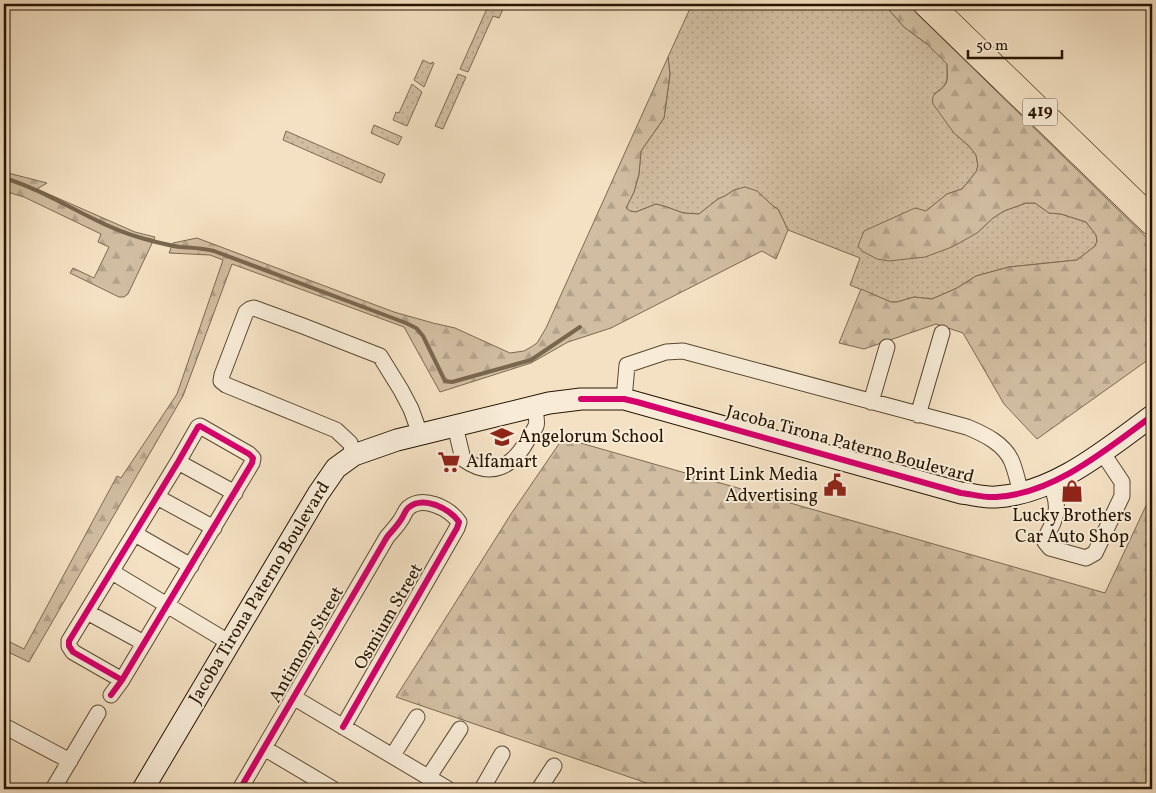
<svg xmlns="http://www.w3.org/2000/svg" width="1156" height="793" viewBox="0 0 1156 793" font-family="Vollkorn,serif">
<style>
.grass{fill:url(#grass-dots);stroke:#7c6a51}
.forest{fill:url(#forest-firs);stroke:#7c6a51}
.lines{fill:none;stroke-linecap:round;stroke-linejoin:round}
.stream{stroke:#78664d;stroke-width:4}
.street-casing{stroke:#5a4831;stroke-width:17}
.secondary-casing{stroke:#261500;stroke-width:23}
.highway-casing{stroke:#261500;stroke-width:29}
.street{stroke:#f8ecd8;stroke-width:15}
.secondary{stroke:#f8ecd8;stroke-width:21}
.highway{stroke:#f4e1c3;stroke-width:28}
.cycleway-casing{stroke:#f8ecd8;stroke-width:9}
.cycleway{stroke:#d6006c;stroke-width:6}
.labels{text-anchor:middle;dominant-baseline:central;stroke-width:4;stroke-linejoin:round;paint-order:stroke}
.shield{fill:#f8ecd8;stroke:#655641;stroke-width:1}
.shield-label{font-size:16px;font-weight:bold;fill:#261500}
.poi-label{font-size:18px;fill:#261500;stroke:#f8ecd8;text-anchor:start}
.street-label{font-size:18px;fill:#261500;stroke:#f8ecd8}
</style>
<defs>
<pattern id="grass-dots" width="8" height="8" patternUnits="userSpaceOnUse" patternTransform="scale(1.25)"><rect width="8" height="8" fill="#d1bea2"/><path d="M2 2h.1M6 6h.1" fill="none" stroke="#b3a28a" stroke-width="1.8" stroke-linecap="round"/></pattern>
<pattern id="forest-firs" width="22" height="20" patternUnits="userSpaceOnUse" patternTransform="scale(1.25)"><rect width="22" height="20" fill="#d1bea2"/><path d="M5 1l3.5 6h-7zM16 11l3.5 6h-7z" fill="#b3a28a"/></pattern>
</defs>
<rect width="100%" height="100%" fill="#f4e1c3"/>
<filter id="stains"><feTurbulence type="fractalNoise" baseFrequency=".004" numOctaves="4"/><feColorMatrix values="0 0 0 0 .2 0 0 0 0 .09 0 0 0 0 .02 0 0 0 .5 -.17"/></filter>
<radialGradient id="worn" r=".72"><stop offset=".6" stop-color="#630" stop-opacity="0"/><stop offset="1" stop-color="#630" stop-opacity=".3"/></radialGradient>
<path class="grass" d="M489 4H499L498 7 503 9 499 18 493 16 468 72 460 69Z
M692 4H884L904 27 927 44 947 64C947 82 949 83 934 94L954 133 969 146 976 155 978 166 976 172 962 189 947 194 926 211 977 233 993 218 1004 211 1026 203H1035L1049 213 1061 214 1086 222 1096 235 1097 241 1095 246 1077 260 1009 267 976 276 957 288 932 299 914 297 897 302H891L850 285 860 258 788 230 778 209 773 206 757 191 734 190 725 196 718 199 699 214 683 213 667 207 656 204 636 212 630 211 626 208 634 192 639 174 641 151 664 118 670 75 668 57Z
M423 60 431 64 432 62 434 63 424 87 414 80Z
M458 74 466 77 443 129 435 126Z
M412 84 422 92 407 126 393 120 396 112 399 113Z
M374 125 402 137 398 145 371 133Z
M286 131 385 174 381 183 283 140Z"/>
<path class="forest" d="M884 4H907L1152 243V357L1037 439 1004 404 963 333 936 324 864 349 839 343 861 289 891 302H897L914 297 932 299 957 288 976 276 1009 267 1077 260 1095 246 1097 241 1096 235 1086 222 1061 214 1049 213 1035 203H1026L1004 211 993 218 977 233 952 247 925 257 889 261 877 259 862 251 858 246 864 231 915 208 926 211 947 194 962 189 976 172 978 166 976 155 969 146 954 133 933 104C930 92 940 93 945 85 949 80 947 70 947 64L927 44 904 27Z
M668 57 670 74 664 118 641 151 639 174 634 192 626 208 630 211 636 212 656 204 667 207 683 213 699 214 718 199 725 196 734 190 745 187 757 191 773 206 778 209 788 230 776 259 762 251 611 328 568 342 531 363 440 392 404 327 232 264 183 396 29 662 4 650V639L24 649 117 476 121 478 177 394 223 260 210 255 169 253 173 243 197 238 394 312 433 323 455 328 510 353 524 351 531 347 537 343 546 328Z
M4 171 8 173 47 183 37 189 135 232 155 237 128 294 124 297H119L70 273 73 268 94 278 109 247 98 242 101 234 24 197 4 191Z
M563 438 1105 593 1152 493V789H664L396 697 511 514Z"/>
<g class="lines">
<path class="stream" d="M4 178C51 192 91 223 138 237 152 241 166 245 180 247 192 248 202 248 214 251L406 323 416 328 423 336 445 381 452 382 531 360 580 327"/>
<defs>
<path id="street" d="M624 399 627 365 666 352 683 351 967 427C984 434 1005 444 1012 462 1016 472 1018 483 1021 492
M871 402 887 347
M918 415 942 333
M455 426 463 459C491 479 513 467 528 439 531 435 534 430 536 426 538 421 535 412 534 407
M354 455 350 443 336 430 226 385 221 381 222 375 246 312 250 309 254 308 303 326 380 356 401 390 411 409 420 434
M178 462 235 493
M1049 483C1057 496 1059 509 1053 523 1050 530 1046 534 1045 542L1050 548 1086 558 1095 553 1122 496V482L1102 452
M157 497 214 528
M135 534 191 566
M112 572 230 643
M87 612 144 643
M111 695 122 680 252 463 253 458 249 454 200 426 198 427 178 462 69 641V646L73 652 122 680
M293 697 448 789
M4 726 70 761
M264 748 333 789
M393 755 417 717
M428 778 460 729
M53 789 98 713
M240 789 387 537C392 531 398 525 402 518 404 515 405 511 408 508 423 495 449 508 459 522L457 528 343 727
M482 789 502 754
M539 789 554 766"/>
<path id="secondary" d="M143 789 318 494 336 468 354 455 397 440 549 403 581 399H624L961 493C972 494 984 498 996 497 1054 494 1107 449 1152 416"/>
<path id="highway" d="M928 4 1152 221"/>
</defs>
<use href="#street" class="street-casing"/>
<use href="#secondary" class="secondary-casing"/>
<use href="#highway" class="highway-casing"/>
<use href="#street" class="street"/>
<use href="#secondary" class="secondary"/>
<use href="#highway" class="highway"/>
<defs>
<path id="cycleway" d="M581 399H624L637 402 961 493C972 494 984 498 996 497 1054 494 1107 449 1152 416
M111 695 122 680 252 463 253 458 249 454 200 426 198 427 178 462 69 641V646L73 652 122 680
M240 789 387 537C392 531 398 525 402 518 404 515 405 511 408 508 423 495 449 508 459 522L457 528 343 727"/>
</defs>
<use href="#cycleway" class="cycleway-casing"/>
<use href="#cycleway" class="cycleway"/>
</g>
<defs>
<symbol id="school-bare" viewBox="-9 -9 18 18"><path d="M0-5L7-2L0 1L-7-2ZM-4 1L0 2.5L4 1V4Q0 6-4 4Z" fill="#8f2418" stroke="#f8ecd8" stroke-width="2.5" paint-order="stroke"/></symbol>
<symbol id="supermarket-bare" viewBox="-9 -9 18 18"><path d="M-6-5.5h2.5l.6 2H6L4.5 2H-2.5L-4.4-4H-6ZM-1.5 3.2a1.3 1.3 0 1 0 .1 0ZM3 3.2a1.3 1.3 0 1 0 .1 0Z" fill="#8f2418" stroke="#f8ecd8" stroke-width="2.5" paint-order="stroke"/></symbol>
<symbol id="civic-bare" viewBox="-9 -9 18 18"><path d="M-.6-6.5H3V-4.5H.6V-3L4-1V1h2V6H-6V1h2V-1L-.6-3ZM-1.2 2.5V6h2.4V2.5Z" fill="#8f2418" stroke="#f8ecd8" stroke-width="2.5" paint-order="stroke"/></symbol>
<symbol id="shop-bare" viewBox="-9 -9 18 18"><path d="M-5-2.5h2.3a2.7 3.5 0 0 1 5.4 0H5L5.5 6h-11ZM-1.5-2.5h3a1.5 2.3 0 0 0-3 0Z" fill="#8f2418" stroke="#f8ecd8" stroke-width="2.5" paint-order="stroke"/></symbol>
</defs>
<g fill-rule="evenodd">
<use href="#school-bare" x="486" y="421" width="32" height="32"/>
<use href="#supermarket-bare" x="433" y="446" width="32" height="32"/>
<use href="#civic-bare" x="819" y="469" width="32" height="32"/>
<use href="#shop-bare" x="1056" y="475" width="32" height="32"/>
</g>
<g class="labels">
<rect class="shield" x="1022.5" y="98.5" width="35" height="27" rx="4"/>
<g class="shield-label">
<text x="1040" y="112">419</text>
</g>
<g class="poi-label">
<text x="518" y="437">Angelorum School</text>
<text x="466" y="462">Alfamart</text>
<text x="818" y="475" text-anchor="end">Print Link Media<tspan x="818" dy="21">Advertising</tspan></text>
<text x="1072" y="516" text-anchor="middle">Lucky Brothers<tspan x="1072" dy="21">Car Auto Shop</tspan></text>
</g>
<g class="street-label">
<text transform="translate(850 445) rotate(15)">Jacoba Tirona Paterno Boulevard</text>
<text transform="translate(260 593) rotate(-59)">Jacoba Tirona Paterno Boulevard</text>
<text transform="translate(389 617) rotate(-60)">Osmium Street</text>
<text transform="translate(307 645) rotate(-60)">Antimony Street</text>
</g>
</g>
<rect width="1156" height="793" fill="none" stroke="#f4e1c3" stroke-width="20"/>
<rect x="5" y="5" width="1146" height="783" fill="none" stroke="#261500" stroke-width="2.5"/>
<rect x="10" y="10" width="1136" height="773" fill="none" stroke="#261500"/>
<path d="M968 50v8h94v-8" fill="none" stroke="#261500" stroke-width="2.5"/>
<text x="976" y="50" font-size="15" fill="#261500" stroke="#f8ecd8" stroke-width="4" paint-order="stroke">50 m</text>
<rect width="100%" height="100%" filter="url(#stains)"/>
<rect width="100%" height="100%" fill="url(#worn)"/>
</svg>
